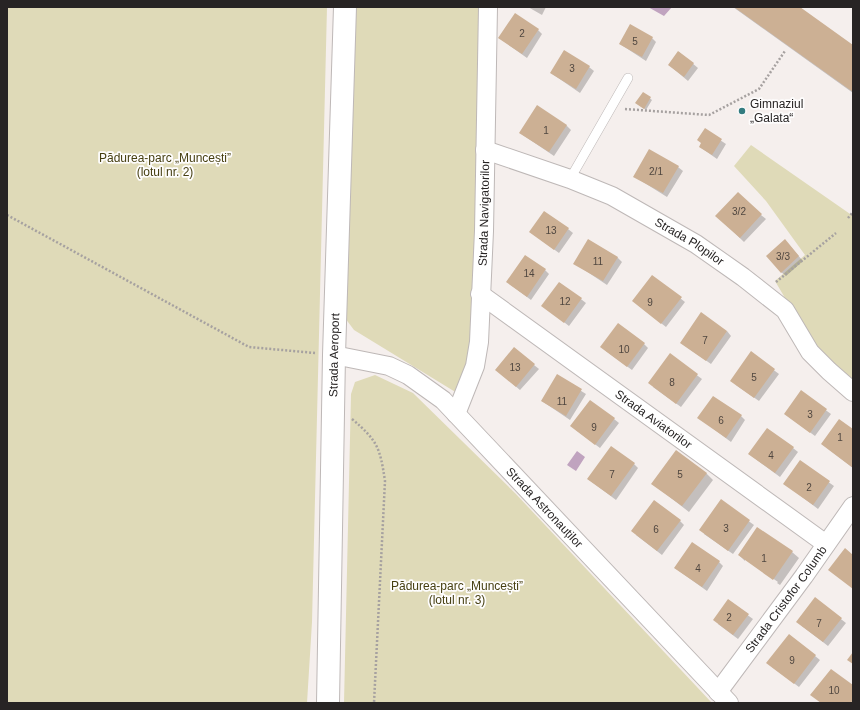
<svg xmlns="http://www.w3.org/2000/svg" width="860" height="710" viewBox="0 0 860 710" font-family="Arial,sans-serif">
<style>
.green{fill:#dfdab8}
.water{fill:#c0a3bf}
.shadow{fill:#0003}
.building{fill:#ccb094}
.lines{fill:none;stroke-linecap:round;stroke-linejoin:round}
.service-casing{stroke:#beb8b7;stroke-width:10}
.minor-casing{stroke:#beb8b7;stroke-width:20}
.tertiary-casing{stroke:#beb8b7;stroke-width:24}
.path{stroke:#a6a1a0;stroke-width:2.5;stroke-dasharray:2 2;stroke-linecap:butt}
.service{stroke:#fff;stroke-width:9}
.minor{stroke:#fff;stroke-width:18}
.tertiary{stroke:#fff;stroke-width:22}
.poi-dot{fill:#337c80;stroke:#fefdfd;stroke-width:1.5}
.labels{text-anchor:middle;dominant-baseline:central;stroke-width:3.5;stroke-linejoin:round;paint-order:stroke}
.number-label{font-size:10px;fill:#504740}
.poi-label{font-size:12px;fill:#272424;stroke:#fefdfd;text-anchor:start}
.park-label{font-size:12px;fill:#463f11;stroke:#fefdfd}
.street-label{font-size:12px;fill:#272424;stroke:#fefdfd}
</style>
<rect width="100%" height="100%" fill="#f5efed"/>
<path class="green" d="M7 7H327L312 622 307 703H7Z
M352 7H479L475 321 471 363 457 393 354 330 342 314Z
M751 145 853 216V385L821 359 775 281 805 255 766 201 734 166Z
M375 375 413 393 515 493 712 703H344L351 394 355 382Z"/>
<path class="water" d="M648 7H672L664 16Z
M577 451 585 457 576 471 567 465Z"/>
<path class="shadow" d="M528 7H546L542 15Z
M733 7H798L853 47V93Z
M538 30 542 34 527 58 499 38Z
M652 38 656 42 646 61 620 44Z
M679 52 698 68 688 81 669 65Z
M589 67 594 71 580 93 551 73Z
M643 93 652 100 646 110 639 105Z
M566 125 571 130 554 156 520 133Z
M705 130 726 144 717 159 700 147Z
M678 167 683 171 667 197 635 177Z
M761 215 766 219 744 242 721 220Z
M568 229 573 233 559 253 530 232Z
M789 245 803 261 786 276 781 272Z
M617 257 622 262 607 285 574 263Z
M545 270 549 274 531 300 507 282Z
M652 276 685 302 666 327 638 305Z
M560 283 586 303 569 326 543 306Z
M727 331 731 336 711 364 681 343Z
M644 344 648 348 632 370 606 351Z
M751 353 779 374 759 401 736 385Z
M670 355 702 379 681 407 653 387Z
M534 365 539 369 520 390 501 374Z
M557 376 586 394 570 420 542 401Z
M801 392 831 414 815 436 785 414Z
M741 416 745 420 731 442 699 418Z
M614 419 619 423 600 448 576 430Z
M853 430V468L822 444Z
M793 448 798 452 780 477 749 454Z
M800 462 834 486 818 509 785 484Z
M634 464 638 468 616 500 588 479Z
M706 473 713 480 689 512 653 484Z
M721 501 754 525 733 554 704 534Z
M680 521 684 525 662 555 636 535Z
M792 552 799 558 780 585 777 583 778 582 745 559V561L739 555Z
M719 562 723 566 707 591 675 568Z
M815 599 846 623 828 646 802 626Z
M728 601 753 619 738 639 718 624Z
M789 635 820 660 799 687 772 667Z
M831 670 853 687V703H821Z"/>
<path class="building" d="M734 7H800L853 45V92Z
M515 13 539 29 522 54 498 38Z
M630 24 653 37 642 57 619 44Z
M564 50 590 66 576 89 550 73Z
M678 51 694 63 684 77 668 65Z
M643 92 651 97 644 109 635 103Z
M537 105 567 125 549 152 519 133Z
M705 128 722 139 712 155 699 147 701 143 697 140Z
M649 149 679 166 663 193 633 177Z
M738 192 762 214 740 238 715 216Z
M544 211 569 228 554 250 529 232Z
M588 239 618 257 603 281 573 264Z
M785 239 799 256 781 273 766 256Z
M525 255 546 269 527 297 506 282Z
M652 275 682 297 661 324 632 301Z
M559 282 582 298 564 323 541 306Z
M701 312 727 331 706 361 680 343Z
M618 323 645 343 627 367 600 347Z
M514 347 535 364 516 387 495 370Z
M751 351 775 369 754 398 730 381Z
M670 353 698 374 676 404 648 383Z
M557 374 582 389 566 416 541 401Z
M801 390 827 409 810 433 784 414Z
M713 396 742 415 726 438 697 418Z
M590 400 615 418 595 445 570 426Z
M839 419 853 429V468L821 444Z
M767 428 794 447 775 473 748 454Z
M611 446 635 463 611 496 587 479Z
M676 450 707 473 682 506 651 484Z
M800 460 830 481 813 505 783 484Z
M721 499 750 520 728 551 699 530Z
M654 500 681 520 657 551 631 531Z
M757 527 793 551 773 580 738 555Z
M692 542 720 561 702 587 674 568Z
M845 548 853 555V589L828 570Z
M815 597 842 618 823 642 796 622Z
M728 599 749 614 733 635 713 620Z
M789 634 816 655 794 684 766 663Z
M853 652V664L847 660Z
M831 669 853 685 852 703H821L810 695Z"/>
<g class="lines">
<defs>
<path id="service" d="M570 179 628 78"/>
<g id="minor">
<path id="s1" d="M485 150 570 179 612 196 696 244 743 277 785 310 810 352 829 371 853 392"/>
<path id="s2" d="M480 294 826 544"/>
<path id="s3" d="M334 355 389 366 408 375 443 400 729 703"/>
<path id="s4" d="M456 414 475 366 479 342 484 231 488 7"/>
<path id="s5" d="M718 692 804 576 853 506"/>
</g>
<g id="tertiary">
<path id="s6" d="M328 703 334 355 345 7"/>
</g>
</defs>
<use href="#service" class="service-casing"/>
<use href="#minor" class="minor-casing"/>
<use href="#tertiary" class="tertiary-casing"/>
<path class="path" d="M625 109 709 115 759 89 785 51
M7 215 249 347 315 353
M848 218 853 212
M776 282 836 233
M352 419C378 441 380 448 385 481L374 703"/>
<use href="#service" class="service"/>
<use href="#minor" class="minor"/>
<use href="#tertiary" class="tertiary"/>
</g>
<circle class="poi-dot" cx="742" cy="111" r="4"/>
<g class="labels">
<g class="number-label">
<text x="522" y="33">2</text>
<text x="635" y="41">5</text>
<text x="572" y="68">3</text>
<text x="546" y="130">1</text>
<text x="656" y="171">2/1</text>
<text x="739" y="211">3/2</text>
<text x="551" y="230">13</text>
<text x="783" y="256">3/3</text>
<text x="598" y="261">11</text>
<text x="529" y="273">14</text>
<text x="565" y="301">12</text>
<text x="650" y="302">9</text>
<text x="705" y="340">7</text>
<text x="624" y="349">10</text>
<text x="515" y="367">13</text>
<text x="754" y="377">5</text>
<text x="672" y="382">8</text>
<text x="562" y="401">11</text>
<text x="810" y="414">3</text>
<text x="721" y="420">6</text>
<text x="594" y="427">9</text>
<text x="840" y="437">1</text>
<text x="771" y="455">4</text>
<text x="612" y="474">7</text>
<text x="680" y="474">5</text>
<text x="809" y="487">2</text>
<text x="726" y="528">3</text>
<text x="656" y="529">6</text>
<text x="764" y="558">1</text>
<text x="698" y="568">4</text>
<text x="729" y="617">2</text>
<text x="819" y="623">7</text>
<text x="792" y="660">9</text>
<text x="834" y="690">10</text>
</g>
<g class="poi-label">
<text x="750" y="104">Gimnaziul<tspan x="750" dy="14">„Galata“</tspan></text>
</g>
<g class="park-label">
<text x="165" y="158">Pădurea-parc „Muncești”<tspan x="165" dy="14">(lotul nr. 2)</tspan></text>
<text x="457" y="586">Pădurea-parc „Muncești”<tspan x="457" dy="14">(lotul nr. 3)</tspan></text>
</g>
<g class="street-label">
<text stroke="none"><textPath href="#s4" startOffset="205">Strada Navigatorilor</textPath></text>
<text stroke="none"><textPath href="#s1" startOffset="225">Strada Plopilor</textPath></text>
<text stroke="none"><textPath href="#s6" startOffset="348">Strada Aeroport</textPath></text>
<text stroke="none"><textPath href="#s2" startOffset="214">Strada Aviatorilor</textPath></text>
<text stroke="none"><textPath href="#s3" startOffset="268">Strada Astronauților</textPath></text>
<text stroke="none"><textPath href="#s5" startOffset="115">Strada Cristofor Columb</textPath></text>
</g>
</g>
<rect width="860" height="710" fill="none" stroke="#272424" stroke-width="16"/>
</svg>
